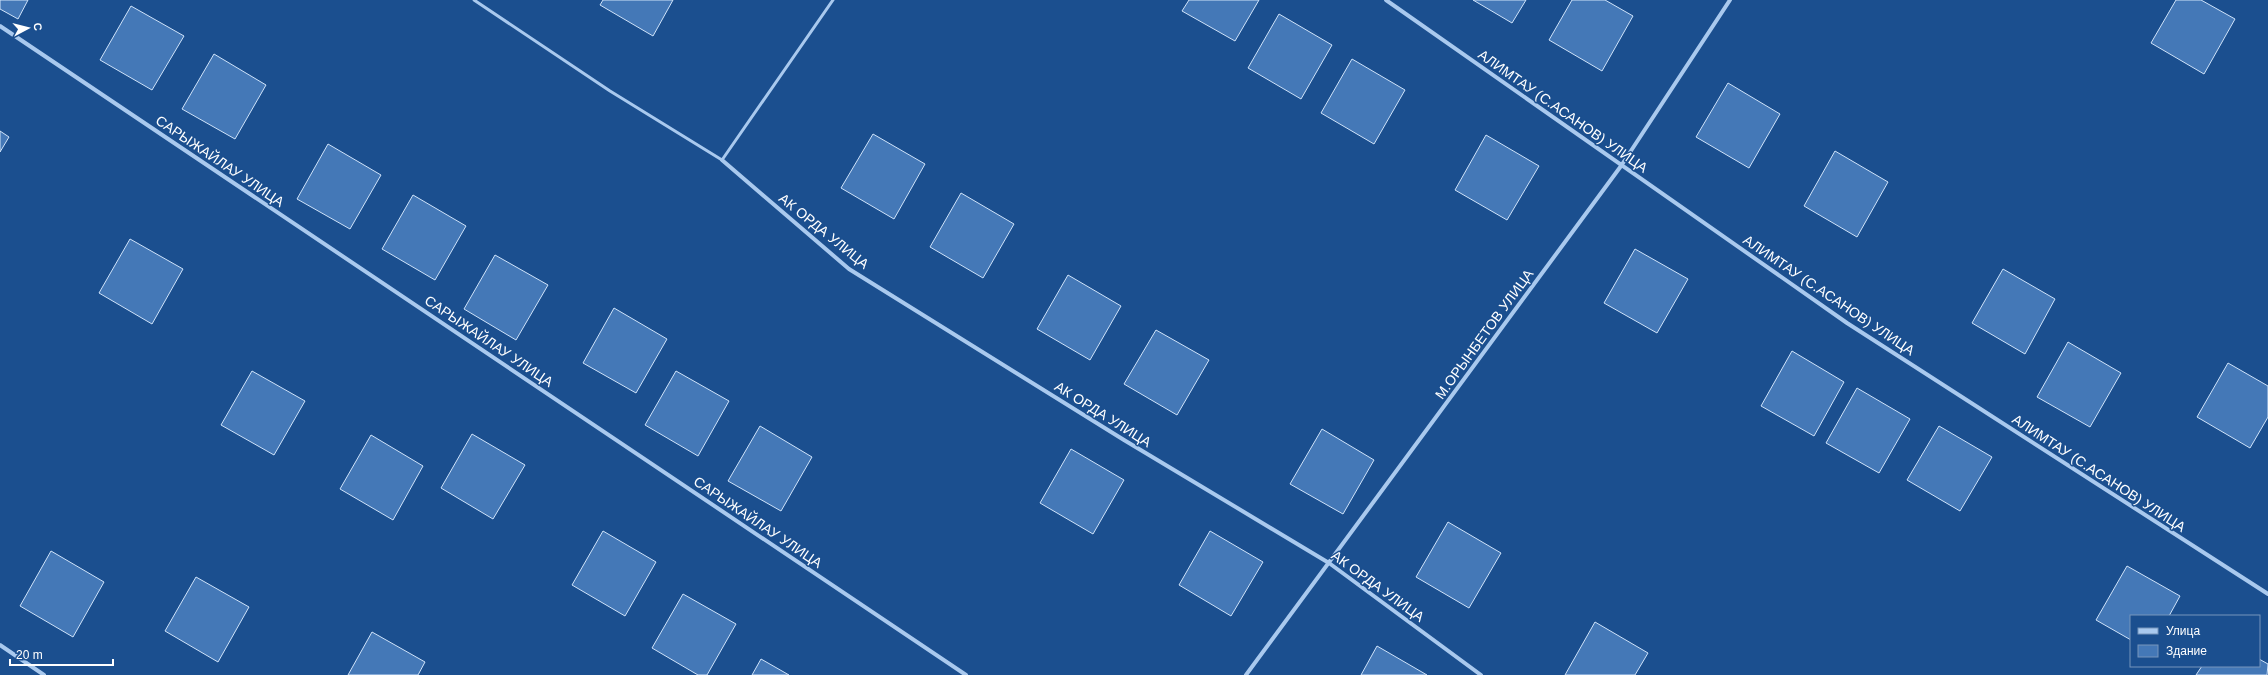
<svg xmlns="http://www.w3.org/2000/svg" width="2268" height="675" viewBox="0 0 2268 675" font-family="Helvetica,sans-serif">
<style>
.building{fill:#4478b7;stroke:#cfe3fa}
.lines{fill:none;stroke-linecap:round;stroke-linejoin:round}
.lane{stroke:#a9c9ee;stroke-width:3}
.street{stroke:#a9c9ee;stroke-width:4}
.labels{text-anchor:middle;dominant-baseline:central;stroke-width:3;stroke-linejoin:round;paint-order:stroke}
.street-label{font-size:14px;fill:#fff;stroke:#1b4f8f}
</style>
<rect width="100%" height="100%" fill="#1b4f8f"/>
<path class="building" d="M0 0H28L18 19 0 9Z
M603 0H673L653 36 600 5Z
M1189 0H1259L1235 41 1182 11Z
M1473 0H1526L1512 23Z
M1572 0H1605L1633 16 1602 71 1549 40Z
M2176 0H2201L2235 19 2204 74 2151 43Z
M131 6 184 36 152 90 100 60Z
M1279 14 1332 45 1301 99 1248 68Z
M214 54 266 85 235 139 182 109Z
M1352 59 1405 90 1374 144 1321 113Z
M1728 83 1780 114 1749 168 1696 137Z
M0 131 9 137 0 152Z
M873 134 925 164 894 219 841 188Z
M1486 135 1539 166 1507 220 1455 190Z
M328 144 381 175 350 229 297 199Z
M1835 151 1888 182 1857 237 1804 206Z
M961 193 1014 224 983 278 930 247Z
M413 195 466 226 435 280 382 249Z
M130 239 183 269 152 324 99 293Z
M1635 249 1688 279 1657 333 1604 303Z
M495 255 548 285 516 340 464 309Z
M2003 269 2055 299 2025 354 1972 323Z
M1068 275 1121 306 1090 360 1037 329Z
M614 308 667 339 636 393 583 363Z
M1156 330 1209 360 1177 415 1124 384Z
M2068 342 2121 373 2090 427 2037 397Z
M1792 351 1844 382 1814 436 1761 406Z
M2228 363 2268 386V417L2250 448 2197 417Z
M252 371 305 401 274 455 221 425Z
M676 371 729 401 698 456 645 425Z
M1857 388 1910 419 1879 473 1826 443Z
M760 426 812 457 781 511 728 481Z
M1939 426 1992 457 1960 511 1907 480Z
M1322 429 1374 460 1343 514 1290 484Z
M472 434 525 465 493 519 441 488Z
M371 435 423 466 393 520 340 489Z
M1071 449 1124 480 1093 534 1040 503Z
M1448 522 1501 553 1469 608 1416 577Z
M603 531 656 562 625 616 572 585Z
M1210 531 1263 562 1231 616 1179 585Z
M51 551 104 582 73 637 20 606Z
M2127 566 2180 596 2169 616H2131V640L2096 620Z
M196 577 249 607 218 662 165 631Z
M683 594 736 624 707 675H698L652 648Z
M1595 622 1648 653 1635 675H1565Z
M372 632 425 662 418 675H348Z
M1377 646 1427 675H1361Z
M761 659 789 675H752Z
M2259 659 2268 664 2267 675H2196L2202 666H2259Z"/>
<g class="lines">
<path class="lane" d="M474 0 610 91 722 160 833 0"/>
<path class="street" d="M1386 0 1847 323 2268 594
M0 26 966 675
M722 160 849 269 1124 440 1329 563 1481 675
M0 645 44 675
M1246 675 1621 166 1730 0"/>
</g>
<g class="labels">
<g class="street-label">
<text transform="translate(1563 111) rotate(35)">АЛИМТАУ (С.АСАНОВ) УЛИЦА</text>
<text transform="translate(220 161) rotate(34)">САРЫЖАЙЛАУ УЛИЦА</text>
<text transform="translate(824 231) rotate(39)">АК ОРДА УЛИЦА</text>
<text transform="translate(1829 295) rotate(34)">АЛИМТАУ (С.АСАНОВ) УЛИЦА</text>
<text transform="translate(1484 334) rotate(-54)">М.ОРЫНБЕТОВ УЛИЦА</text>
<text transform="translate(489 341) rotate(34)">САРЫЖАЙЛАУ УЛИЦА</text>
<text transform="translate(1103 414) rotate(32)">АК ОРДА УЛИЦА</text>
<text transform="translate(2099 473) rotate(33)">АЛИМТАУ (С.АСАНОВ) УЛИЦА</text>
<text transform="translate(758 522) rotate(34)">САРЫЖАЙЛАУ УЛИЦА</text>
<text transform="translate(1378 586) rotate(36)">АК ОРДА УЛИЦА</text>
</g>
</g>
<rect x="2130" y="615" width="130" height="52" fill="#1b4f8f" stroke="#7695bc"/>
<rect x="2138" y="628" width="20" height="6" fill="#a9c9ee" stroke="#7695bc"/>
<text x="2166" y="635" font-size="12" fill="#ffffff">Улица</text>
<rect x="2138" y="645" width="20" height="12" fill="#4478b7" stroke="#7695bc"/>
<text x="2166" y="655" font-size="12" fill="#ffffff">Здание</text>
<g transform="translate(28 28) rotate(83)" stroke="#1b4f8f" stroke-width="3" paint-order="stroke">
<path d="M0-3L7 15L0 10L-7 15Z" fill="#ffffff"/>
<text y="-6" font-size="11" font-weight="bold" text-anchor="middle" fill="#ffffff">С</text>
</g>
<path d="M10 659v6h103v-6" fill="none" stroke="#ffffff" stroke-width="2"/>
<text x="16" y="659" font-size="12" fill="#ffffff" stroke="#1b4f8f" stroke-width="3" paint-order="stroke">20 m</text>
</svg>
